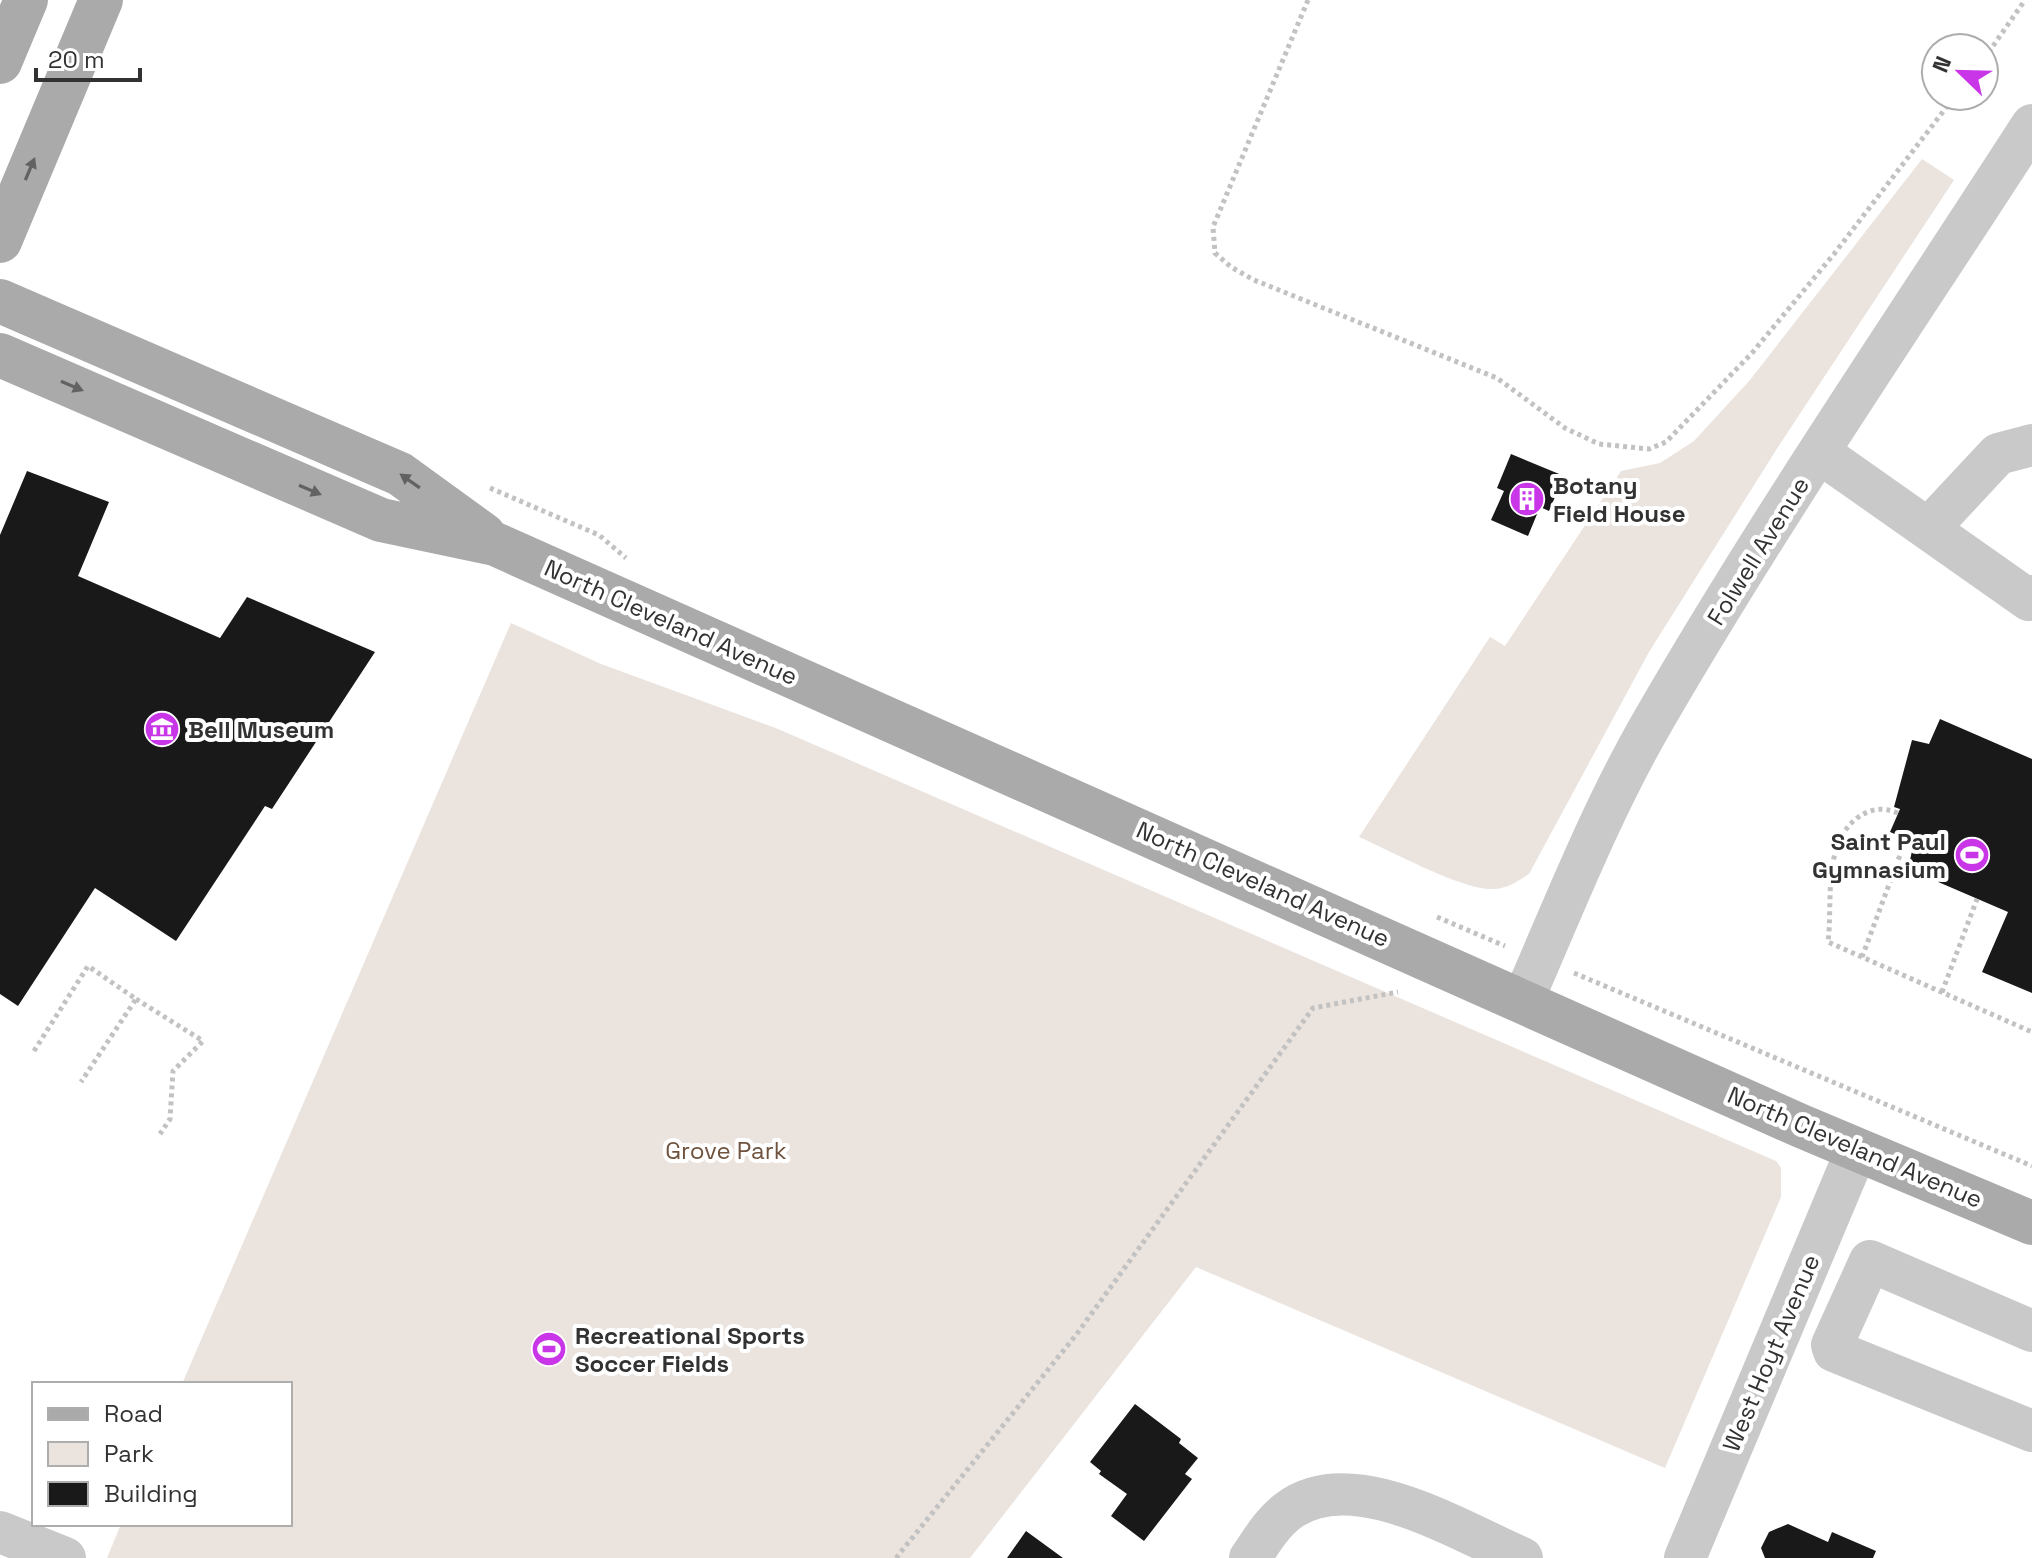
<svg xmlns="http://www.w3.org/2000/svg" width="2032" height="1558" viewBox="0 0 2032 1558" font-family="'Space Grotesk',sans-serif">
<style>
.green{fill:#ebe3de}
.building{fill:#191919}
.lines{fill:none;stroke-linecap:round;stroke-linejoin:round}
.path{stroke:#c2c2c2;stroke-width:5;stroke-dasharray:4 4;stroke-linecap:butt}
.minor{stroke:#c9c9c9;stroke-width:42}
.major{stroke:#aaa;stroke-width:44}
.oneway{fill:#626262}
.labels{text-anchor:middle;dominant-baseline:central;stroke-width:8;stroke-linejoin:round;paint-order:stroke}
.poi-label{font-size:24px;font-weight:bold;fill:#323232;stroke:#fff;text-anchor:start}
.street-label{font-size:24px;fill:#323232;stroke:#fff}
.park-label{font-size:24px;fill:#6f533e;stroke:#fff}
</style>
<rect width="100%" height="100%" fill="#fff"/>
<path class="green" d="M1922 159 1954 180 1778 447 1649 652 1529 874C1518 881 1508 888 1495 889 1462 891 1392 851 1359 837L1490 637 1505 646 1621 471 1660 463 1694 441 1750 380Z
M511 623 601 664 778 729 1776 1161 1781 1168V1197L1665 1468 1196 1267 970 1558H107L121 1524H290V1384H182Z"/>
<path class="building" d="M1511 454 1564 476 1549 511 1540 507 1528 536 1491 520 1504 491 1497 488Z
M27 471 109 502 78 576 220 638 247 597 375 652 272 809 265 806 176 941 95 888 18 1006 0 994V535Z
M1940 719 2032 759V993L1982 972 2008 912 1908 869 1914 842 1890 832 1900 809 1894 807 1912 740 1929 744Z
M1135 1404 1181 1439 1179 1443 1198 1458 1185 1474 1192 1479 1144 1541 1111 1516 1127 1494 1099 1474 1101 1471 1090 1462Z
M1788 1524 1828 1542 1832 1532 1876 1551 1873 1558H1765L1761 1548 1769 1532Z
M1026 1531 1063 1558H1007Z"/>
<g class="lines">
<path class="path" d="M1308 0 1213 227 1215 253 1231 267 1254 280 1497 378 1565 428 1599 444 1649 449 1666 442 1752 353 1834 254 1955 96
M1984 59 2025 0
M490 488 599 535 626 558
M1898 813C1882 807 1872 808 1857 818 1822 845 1833 902 1828 942L2032 1032
M1437 917 1505 946
M1862 957 1906 839
M1574 973 2032 1166
M1942 992 1977 899
M136 999 203 1041 173 1071 170 1119 160 1134
M34 1051 88 966 136 999 81 1082
M896 1558 1076 1335 1313 1008 1398 992"/>
<path class="minor" d="M1820 453 2029 600 2032 596
M1928 529 1998 454 2032 445
M1523 1000C1564 906 1602 809 1653 721 1771 517 1905 322 2032 125
M2032 1331 1870 1261 1832 1345 1834 1351 2032 1431
M0 1532 65 1558
M1250 1558C1261 1542 1272 1523 1288 1511 1351 1463 1459 1531 1522 1558
M1685 1558 1857 1149"/>
<path class="major" d="M0 62 26 0
M0 241 101 0
M0 301 400 474 484 535
M0 355 381 520 495 544 1801 1126 2032 1223"/>
</g>
<defs><path id="oneway-solid" d="M-6-.8H1V-3.2L6.5 0L1 3.2V.8H-6Z" transform="scale(2)"/></defs>
<g class="oneway">
<use href="#oneway-solid" transform="translate(30 169) rotate(-67)"/>
<use href="#oneway-solid" transform="translate(72 386) rotate(23)"/>
<use href="#oneway-solid" transform="translate(410 481) rotate(-145)"/>
<use href="#oneway-solid" transform="translate(310 490) rotate(23)"/>
</g>
<defs>
<symbol id="building-disc" viewBox="-11 -11 22 22"><circle r="9.5" fill="#c936e7" stroke="#fff"/><path d="M-4-6H4V6H1V3H-1V6H-4ZM-2.5-4.3h1.7v1.8h-1.7ZM.8-4.3h1.7v1.8H.8ZM-2.5-1h1.7V.8h-1.7ZM.8-1h1.7V.8H.8Z" fill="#fff"/></symbol>
<symbol id="museum-disc" viewBox="-11 -11 22 22"><circle r="9.5" fill="#c936e7" stroke="#fff"/><path d="M0-6L6-3V-2H-6V-3ZM-5-1h2V3h-2ZM-1-1h2V3h-2ZM3-1h2V3H3ZM-6 4H6V6H-6Z" fill="#fff"/></symbol>
<symbol id="stadium-disc" viewBox="-11 -11 22 22"><circle r="9.5" fill="#c936e7" stroke="#fff"/><path d="M0-5a6.5 5 0 1 0 0 10a6.5 5 0 1 0 0-10ZM-3.5-1.8h7v3.6h-7Z" fill="#fff"/></symbol>
</defs>
<g fill-rule="evenodd">
<use href="#building-disc" x="1507" y="479" width="40" height="40"/>
<use href="#museum-disc" x="142" y="709" width="40" height="40"/>
<use href="#stadium-disc" x="1952" y="835" width="40" height="40"/>
<use href="#stadium-disc" x="529" y="1329" width="40" height="40"/>
</g>
<g class="labels">
<g class="poi-label">
<text x="1553" y="485">Botany<tspan x="1553" dy="28">Field House</tspan></text>
<text x="188" y="729">Bell Museum</text>
<text x="1946" y="841" text-anchor="end">Saint Paul<tspan x="1946" dy="28">Gymnasium</tspan></text>
<text x="575" y="1335">Recreational Sports<tspan x="575" dy="28">Soccer Fields</tspan></text>
</g>
<g class="street-label">
<text transform="translate(1758 551) rotate(-58)">Folwell Avenue</text>
<text transform="translate(671 622) rotate(24)">North Cleveland Avenue</text>
<text transform="translate(1263 884) rotate(24)">North Cleveland Avenue</text>
<text transform="translate(1855 1147) rotate(23)">North Cleveland Avenue</text>
<text transform="translate(1771 1353) rotate(-67)">West Hoyt Avenue</text>
</g>
<g class="park-label">
<text x="726" y="1150">Grove Park</text>
</g>
</g>
<rect x="32" y="1382" width="260" height="144" fill="#ffffff" stroke="#adadad" stroke-width="2"/>
<rect x="48" y="1408" width="40" height="12" fill="#aaaaaa" stroke="#adadad" stroke-width="2"/>
<text x="104" y="1422" font-size="24" fill="#323232">Road</text>
<rect x="48" y="1442" width="40" height="24" fill="#ebe3de" stroke="#adadad" stroke-width="2"/>
<text x="104" y="1462" font-size="24" fill="#323232">Park</text>
<rect x="48" y="1482" width="40" height="24" fill="#191919" stroke="#adadad" stroke-width="2"/>
<text x="104" y="1502" font-size="24" fill="#323232">Building</text>
<g transform="translate(1960 72) rotate(293)"><circle r="38" fill="#ffffff" stroke="#adadad" stroke-width="2"/>
<path d="M0-6L14 30L0 20L-14 30Z" fill="#c936e7"/>
<text y="-12" font-size="22" font-weight="bold" text-anchor="middle" fill="#323232">N</text>
</g>
<path d="M36 68v12h104v-12" fill="none" stroke="#323232" stroke-width="4"/>
<text x="48" y="68" font-size="24" fill="#323232" stroke="#ffffff" stroke-width="6" paint-order="stroke">20 m</text>
</svg>
